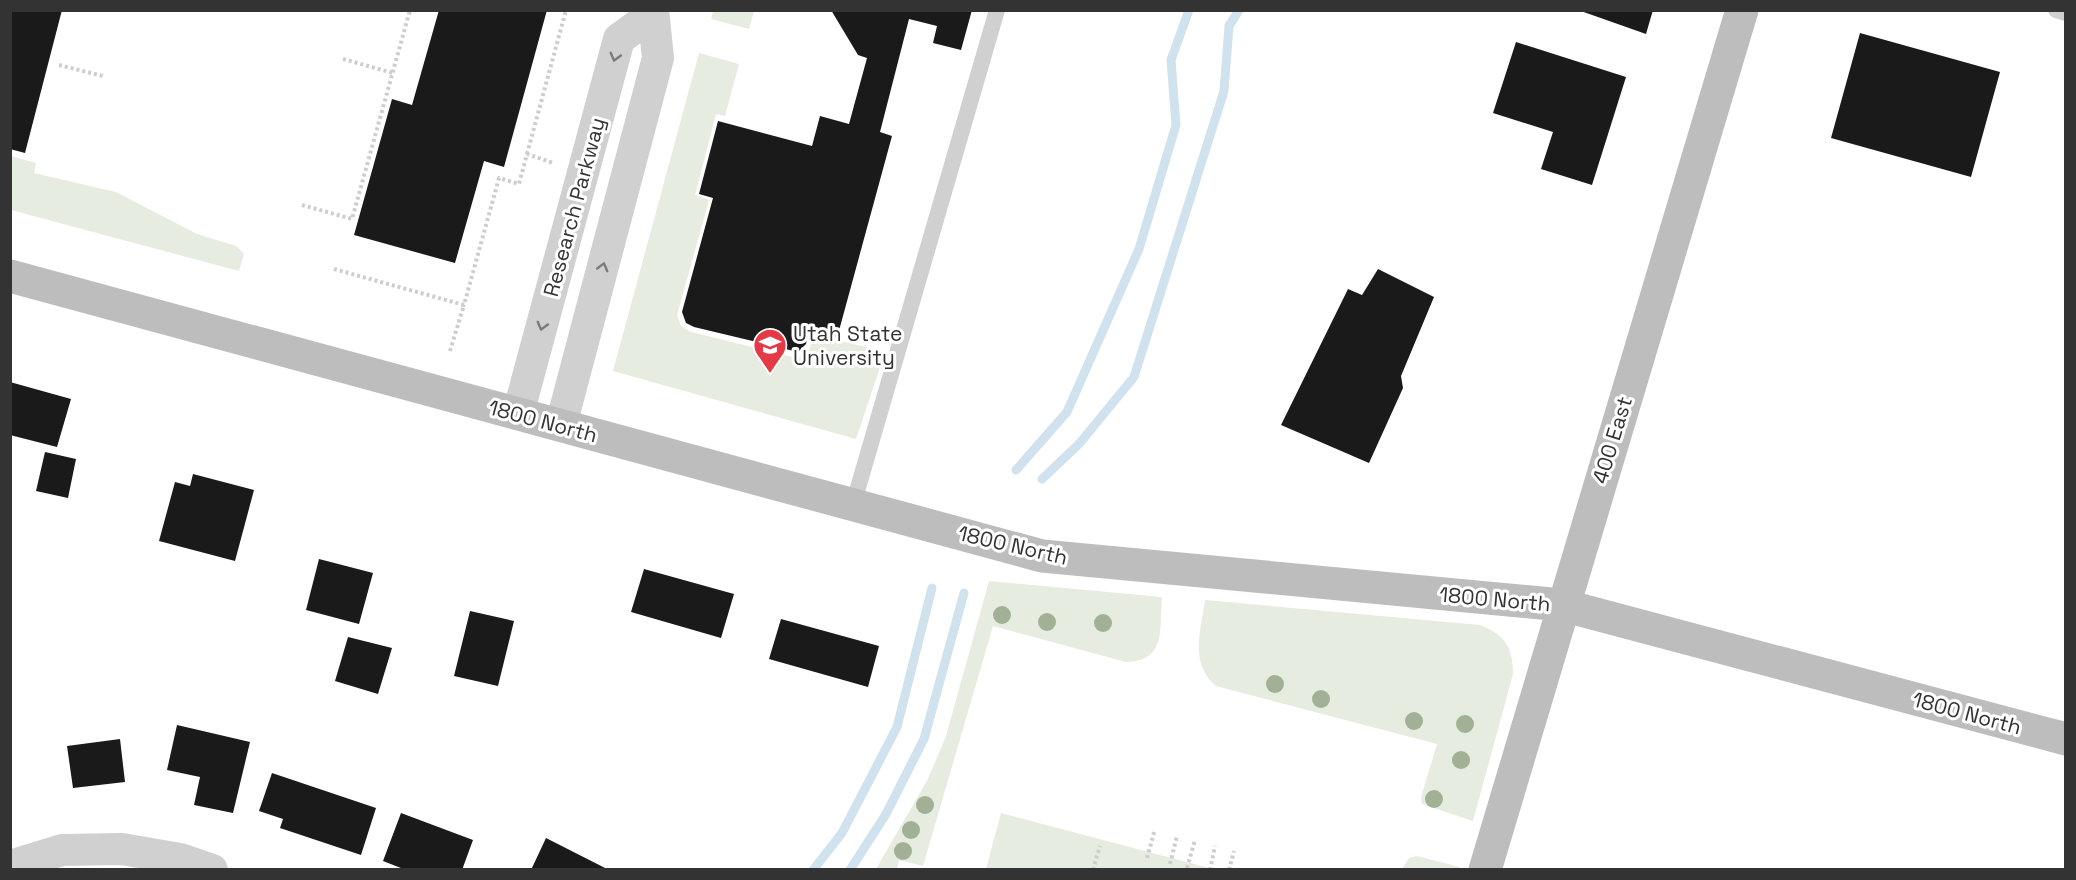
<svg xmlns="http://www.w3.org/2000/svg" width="2076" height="880" viewBox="0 0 2076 880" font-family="'Space Grotesk',sans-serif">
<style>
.green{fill:#e6ecdf}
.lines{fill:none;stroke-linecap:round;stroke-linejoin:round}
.stream{stroke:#cfe2ee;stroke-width:9}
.building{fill:#1a1a1a}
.path{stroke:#cdcdcd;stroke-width:4;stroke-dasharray:3 3;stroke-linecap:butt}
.lane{stroke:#d0d0d0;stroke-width:16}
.street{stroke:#d0d0d0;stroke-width:32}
.secondary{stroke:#bdbdbd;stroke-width:33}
.tree{fill:#a2b095}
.oneway{stroke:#7a7a7a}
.labels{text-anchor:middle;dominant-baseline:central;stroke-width:6;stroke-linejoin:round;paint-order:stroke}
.street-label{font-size:21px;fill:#333;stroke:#fff}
.poi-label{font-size:21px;fill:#333;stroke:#fff;text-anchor:start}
</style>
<rect width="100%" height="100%" fill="#fff"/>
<path class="green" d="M713 11V10L754 11 749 29 711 19Z
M699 53 739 64 725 116 716 114 695 195 709 200 677 315 681 326 691 332 796 358 808 354 814 335 879 350 883 358 856 439 613 371Z
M11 156 36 163 34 173 116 192 197 234 236 246 244 254 239 271 11 210Z
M989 581 1162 597C1159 629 1167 661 1126 662L993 626 923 866 899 860 897 869H876L928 779 946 736Z
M1205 600 1480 625C1505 635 1513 647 1513 674L1473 821 1422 804 1421 797 1437 744 1216 686C1189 663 1201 631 1205 600Z
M1001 813 1213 869H1215H986Z
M1417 856 1460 867 1459 869H1402L1409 858Z"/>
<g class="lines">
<path class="stream" d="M1016 470 1067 412 1139 249 1176 125 1171 60 1189 10
M1042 479 1079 444 1134 377 1224 91 1229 26 1239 10
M813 870 842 833 897 727 932 588
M850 870 886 814 924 739 964 593"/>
</g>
<path class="building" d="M10 10H62L25 153 10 149Z
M439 10H547L504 167 484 161 455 263 354 235 392 99 412 105Z
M831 10H972L961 50 933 43 937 26 909 19 880 132 892 136 837 338 809 330 806 344 798 352 694 327 686 323 682 312 713 198 699 194 718 121 812 146 820 116 849 124 867 58 858 55Z
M1578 10H1653L1646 34Z
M1860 33 2000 72 1971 177 1831 138Z
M1516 42 1626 77 1592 185 1541 169 1553 132 1493 113Z
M1378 269 1434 297 1401 376 1403 388 1369 463 1281 425 1348 289 1362 295Z
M10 382 71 399 57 447 10 435Z
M45 452 76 459 68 498 36 491Z
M193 474 254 490 235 561 159 541 175 482 190 486Z
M319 559 373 573 359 624 306 610Z
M644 569 734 594 721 638 631 612Z
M470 611 514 621 498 686 454 676Z
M781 619 879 646 868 687 769 659Z
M348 637 392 648 378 694 335 681Z
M177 725 250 742 233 813 194 805 200 777 167 770Z
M120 739 125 782 73 788 67 746Z
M272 773 376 808 361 855 280 828 283 819 259 811Z
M401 813 473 840 462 870H406L383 861Z
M546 838 609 870H531Z"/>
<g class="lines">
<path class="path" d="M343 59 393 73
M59 65 103 76
M527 154 566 10
M302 205 352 219 410 10
M334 269 464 305 499 178 519 184 527 154 553 163
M450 351 464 305
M1147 858 1155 829
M1170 864 1177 836
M1187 868 1195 840
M1093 870 1100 846
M1210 870 1215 846
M1229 870 1234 851"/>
<path class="lane" d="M2056 10 2066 13
M853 505 997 10"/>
<path class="street" d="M518 414 619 39 652 15
M561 425 658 58 653 10
M10 866 62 850 122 849 180 859 212 870"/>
<path class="secondary" d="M10 276 1042 556 1562 605 2066 739
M1485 870 1742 10"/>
</g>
<g class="tree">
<circle cx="1002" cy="615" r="9"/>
<circle cx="1047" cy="622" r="9"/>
<circle cx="1103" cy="623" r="9"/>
<circle cx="1275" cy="684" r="9"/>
<circle cx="1321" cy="699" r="9"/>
<circle cx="1414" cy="721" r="9"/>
<circle cx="1465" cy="724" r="9"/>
<circle cx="1461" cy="760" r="9"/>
<circle cx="1434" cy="799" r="9"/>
<circle cx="925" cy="805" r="9"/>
<circle cx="911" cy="830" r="9"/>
<circle cx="903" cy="851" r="9"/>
</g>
<defs><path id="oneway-chevron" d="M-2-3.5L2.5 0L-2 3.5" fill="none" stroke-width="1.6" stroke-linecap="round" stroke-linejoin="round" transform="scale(1.5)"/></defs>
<g class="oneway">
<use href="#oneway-chevron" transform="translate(615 57) rotate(105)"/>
<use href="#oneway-chevron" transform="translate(603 267) rotate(-75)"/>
<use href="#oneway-chevron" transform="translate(542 326) rotate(105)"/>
</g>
<defs>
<symbol id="university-pin" viewBox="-11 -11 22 30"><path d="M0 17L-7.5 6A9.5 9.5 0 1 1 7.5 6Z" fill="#e63946" stroke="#fff"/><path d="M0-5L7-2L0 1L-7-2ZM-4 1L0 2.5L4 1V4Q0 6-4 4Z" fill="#fff"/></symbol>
</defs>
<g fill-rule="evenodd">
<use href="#university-pin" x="751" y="326" width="38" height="52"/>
</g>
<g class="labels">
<g class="street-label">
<text transform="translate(574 207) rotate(-75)">Research Parkway</text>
<text transform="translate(543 421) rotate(15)">1800 North</text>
<text transform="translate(1612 440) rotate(-73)">400 East</text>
<text transform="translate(1013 545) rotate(13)">1800 North</text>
<text transform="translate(1495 599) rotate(5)">1800 North</text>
<text transform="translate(1967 713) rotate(15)">1800 North</text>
</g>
<g class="poi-label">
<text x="793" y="333">Utah State<tspan x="793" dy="24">University</tspan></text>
</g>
</g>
<rect width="2076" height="880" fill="none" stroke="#333333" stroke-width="24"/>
</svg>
